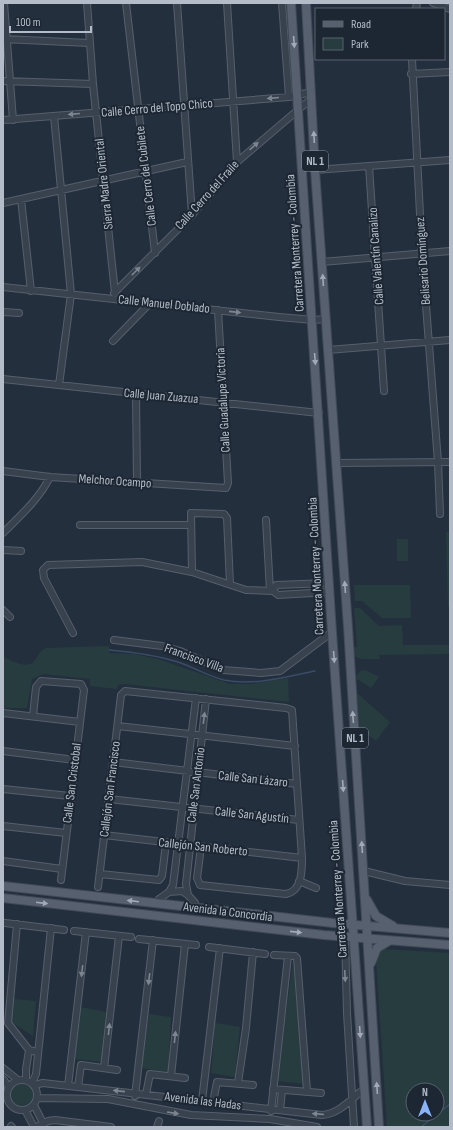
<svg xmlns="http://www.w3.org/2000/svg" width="453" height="1130" viewBox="0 0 453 1130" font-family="'Sofia Sans Condensed',sans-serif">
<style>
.green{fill:#263c3f;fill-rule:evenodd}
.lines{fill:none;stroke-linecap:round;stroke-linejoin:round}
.stream{stroke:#394c67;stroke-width:1.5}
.minor-casing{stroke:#565f6c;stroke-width:8}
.major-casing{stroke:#414a57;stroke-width:10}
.minor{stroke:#38414e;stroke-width:6}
.major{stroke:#56606e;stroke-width:8}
.oneway{fill:#a1aab7}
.oneway2{fill:#7c8592}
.labels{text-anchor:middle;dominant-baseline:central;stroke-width:4;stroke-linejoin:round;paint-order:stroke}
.shield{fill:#1d2633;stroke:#878f9c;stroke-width:1}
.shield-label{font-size:12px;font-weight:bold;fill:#b4bcc9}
.street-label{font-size:13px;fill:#b4bcc9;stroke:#1d2633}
</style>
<rect width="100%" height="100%" fill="#242f3e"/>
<path class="green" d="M446 532H450V607H448Z
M397 539H408V561H397Z
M354 585H410L411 618H382L362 601H355Z
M354 608H360L379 626 402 625 403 645H450V654L379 655 380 659H362L353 656V647H357Z
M109 646V653L135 654 161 660 230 684H251L288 678 289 702 124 684 118 685 117 689 90 686V679L43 674 32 679 27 708H3V657C12 660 28 671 35 660 39 654 40 651 46 648Z
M365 670 379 677 371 688 355 678 360 671Z
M357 693 390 722 376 741 359 728Z
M383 949 450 953V1127H387L376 959 379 952ZM413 1090H437V1114H413Z
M293 960 304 1084 277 1081Z
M14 999 36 1001 33 1036 11 1022Z
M80 1007 107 1012 102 1062 75 1059Z
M149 1014 171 1017 168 1072 141 1068Z
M215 1023 240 1027 235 1077 211 1073Z
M11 1095a11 11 0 1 1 22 0a11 11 0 1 1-22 0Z"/>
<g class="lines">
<path class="stream" d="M109 650C132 652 155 655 178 662 193 667 208 676 224 680 254 686 285 677 315 671
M421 1127 450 1104"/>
<defs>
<path id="minor" d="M4 3 13 120
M87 3 93 84 115 293
M126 3 155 253
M177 3 192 215
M227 3 237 162
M282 3 289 97
M433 3 450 9
M416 9 417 3
M3 39 89 43
M412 59 422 253 438 462 440 514
M411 74 450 72
M3 81 93 84
M54 116 71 294 59 385
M3 120 289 97 311 92
M369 166 384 391
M315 170 450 160
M21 199 31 291
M3 203 187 162
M322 262 450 251
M3 287 279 317 313 320 326 319
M114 293 192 215 237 162 312 98
M3 312 19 313
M113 341 150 303
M328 350 450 340
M3 379 319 413
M136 393 137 482
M336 463 450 462
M3 471 50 477 226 488 228 483 218 310
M266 520 270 591
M80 525H190
M3 533C21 515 39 499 50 477
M3 550 21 551
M192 572 191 513 224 514 227 518 230 584
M273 591 276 585 329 583
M3 610 10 617
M73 633 44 578 43 570 48 565 142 562 192 572 246 590 273 591 278 595 329 592
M114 640 162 646 180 651 223 670 261 673 280 671 332 632
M3 713 80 722
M33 716 36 687 41 681 81 684 84 690 61 880
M118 726 295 746
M3 751 75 760
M113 762 297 784
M3 789 70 796
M109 799 299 820
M3 826 66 833
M104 835 302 858
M3 861 62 869
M364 871 405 881 450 885
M100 874 159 880 162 876 166 843
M299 881 316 888
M98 887 121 695 125 691 286 708 292 710 302 858C302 871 302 891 286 894L200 885 197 878 201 847
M169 892 182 891 188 895
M158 904 159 899 169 892 173 885 196 698
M195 908V903L188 895 186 884 206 699
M5 923 64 930
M17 924 8 1023 29 1050 37 1052
M74 931 131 937
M345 937 347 1013 354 1127
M139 939 196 945
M209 947 265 954
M274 955 295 956 297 958 307 1091
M3 1068 18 1080
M104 1068 119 936
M171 1076 185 944
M3 1079 9 1087
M7 1095a15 15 0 1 1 30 0a15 15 0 1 1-30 0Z
M26 1080V1069L29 1050
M32 1083 36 1074 51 928
M238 1083 246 1028 253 952
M34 1085 43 1083 322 1115C339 1114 351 1099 364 1089
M68 1086 86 932
M78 1087 81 1065 117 1070
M273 1089 321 1093
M146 1094 150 1074 185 1078
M135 1096 153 940
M37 1098 108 1099 191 1115 270 1119 317 1127
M202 1101 220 948
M213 1102 217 1082 253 1085
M34 1105 43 1123
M25 1110 34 1127
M280 1110 282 1090
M271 1111 288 956
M11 1126 12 1127
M37 1127 48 1121 55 1120 111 1127
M157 1127 159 1121"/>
<path id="major" d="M291 3 332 632 367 1127
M306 3 315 170 348 627 379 1127
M3 886 333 923 450 933
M3 898 324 935 450 945
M367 900 376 916 393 926
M371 963 377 948 389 941"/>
</defs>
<use href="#minor" class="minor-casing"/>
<use href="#major" class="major-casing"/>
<use href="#minor" class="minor"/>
<use href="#major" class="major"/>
</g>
<defs><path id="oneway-solid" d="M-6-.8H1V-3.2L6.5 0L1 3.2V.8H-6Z"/></defs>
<g class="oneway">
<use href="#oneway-solid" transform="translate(294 42) rotate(86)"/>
<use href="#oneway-solid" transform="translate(314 137) rotate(-93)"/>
<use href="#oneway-solid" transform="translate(323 280) rotate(-94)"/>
<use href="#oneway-solid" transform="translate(315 359) rotate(86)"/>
<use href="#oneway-solid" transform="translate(345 587) rotate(-94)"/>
<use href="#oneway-solid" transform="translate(334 657) rotate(86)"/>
<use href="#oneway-solid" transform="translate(353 717) rotate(-94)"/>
<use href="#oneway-solid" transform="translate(343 786) rotate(86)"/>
<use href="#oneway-solid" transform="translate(362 847) rotate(-94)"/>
<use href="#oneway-solid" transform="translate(133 901) rotate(-173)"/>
<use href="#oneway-solid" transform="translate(42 903) rotate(7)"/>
<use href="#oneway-solid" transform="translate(296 932) rotate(6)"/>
<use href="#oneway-solid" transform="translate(360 1032) rotate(86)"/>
<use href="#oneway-solid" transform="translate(377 1088) rotate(-94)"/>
</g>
<g class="oneway2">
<use href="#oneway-solid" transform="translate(273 98) rotate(175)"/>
<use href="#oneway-solid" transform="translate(74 114) rotate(175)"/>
<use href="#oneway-solid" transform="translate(254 146) rotate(-42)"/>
<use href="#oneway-solid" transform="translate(136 271) rotate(-45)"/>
<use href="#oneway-solid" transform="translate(235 312) rotate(6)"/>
<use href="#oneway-solid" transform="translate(204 718) rotate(-83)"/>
<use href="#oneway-solid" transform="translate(82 971) rotate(97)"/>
<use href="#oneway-solid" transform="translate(345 976) rotate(87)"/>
<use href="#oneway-solid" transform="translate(149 979) rotate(97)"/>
<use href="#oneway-solid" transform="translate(109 1029) rotate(-84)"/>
<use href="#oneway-solid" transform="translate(175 1037) rotate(-84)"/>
<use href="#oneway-solid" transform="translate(119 1091) rotate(-174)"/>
<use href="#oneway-solid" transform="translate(173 1113) rotate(9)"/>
<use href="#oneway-solid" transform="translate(318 1114) rotate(-175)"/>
</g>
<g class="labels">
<g class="shield">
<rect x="302" y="151" width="26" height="20" rx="3"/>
<rect x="342" y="728" width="26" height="20" rx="3"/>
</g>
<g class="shield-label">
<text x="315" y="161">NL 1</text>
<text x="355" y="738">NL 1</text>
</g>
<g class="street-label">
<text transform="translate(157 108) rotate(-5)">Calle Cerro del Topo Chico</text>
<text transform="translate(146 176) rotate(-97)">Calle Cerro del Cubilete</text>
<text transform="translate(104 184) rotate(-96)">Sierra Madre Oriental</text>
<text transform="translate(207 195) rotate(-48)">Calle Cerro del Fraile</text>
<text transform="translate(295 243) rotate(-94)">Carretera Monterrey - Colombia</text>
<text transform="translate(376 256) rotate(-94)">Calle Valentín Canalizo</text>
<text transform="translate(423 261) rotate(-94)">Belisario Domínguez</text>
<text transform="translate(164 304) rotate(6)">Calle Manuel Doblado</text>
<text transform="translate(161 396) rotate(5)">Calle Juan Zuazua</text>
<text transform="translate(223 400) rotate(-93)">Calle Guadalupe Victoria</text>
<text transform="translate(115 481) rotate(4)">Melchor Ocampo</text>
<text transform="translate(316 566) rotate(-93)">Carretera Monterrey - Colombia</text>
<text transform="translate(194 658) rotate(20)">Francisco Villa</text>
<text transform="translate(253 779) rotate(6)">Calle San Lázaro</text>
<text transform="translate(72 783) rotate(-83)">Calle San Cristobal</text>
<text transform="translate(196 785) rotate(-83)">Calle San Antonio</text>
<text transform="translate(110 789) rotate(-83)">Callejón San Francisco</text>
<text transform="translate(252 815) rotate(6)">Calle San Agustín</text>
<text transform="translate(203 847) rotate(6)">Callejón San Roberto</text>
<text transform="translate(338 889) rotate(-94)">Carretera Monterrey - Colombia</text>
<text transform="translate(228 912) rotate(7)">Avenida la Concordia</text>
<text transform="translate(203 1101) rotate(7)">Avenida las Hadas</text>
</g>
</g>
<rect width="453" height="1130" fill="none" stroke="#b4bcc9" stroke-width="8"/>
<rect x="315" y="8" width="130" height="52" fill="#1d2633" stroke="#59626f"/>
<rect x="323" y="21" width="20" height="6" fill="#56606e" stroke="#59626f"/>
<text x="351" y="28" font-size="12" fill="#b4bcc9">Road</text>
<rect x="323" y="38" width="20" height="12" fill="#263c3f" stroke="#59626f"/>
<text x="351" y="48" font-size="12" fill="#b4bcc9">Park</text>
<g transform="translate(425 1102)"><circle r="19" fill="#1d2633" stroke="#59626f"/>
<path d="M0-3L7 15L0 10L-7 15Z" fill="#8ab4f8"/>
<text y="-6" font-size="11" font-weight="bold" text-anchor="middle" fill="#b4bcc9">N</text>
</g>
<path d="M10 26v6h81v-6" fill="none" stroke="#b4bcc9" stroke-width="2"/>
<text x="16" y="26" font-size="12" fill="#b4bcc9" stroke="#1d2633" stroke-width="3" paint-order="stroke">100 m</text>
</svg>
